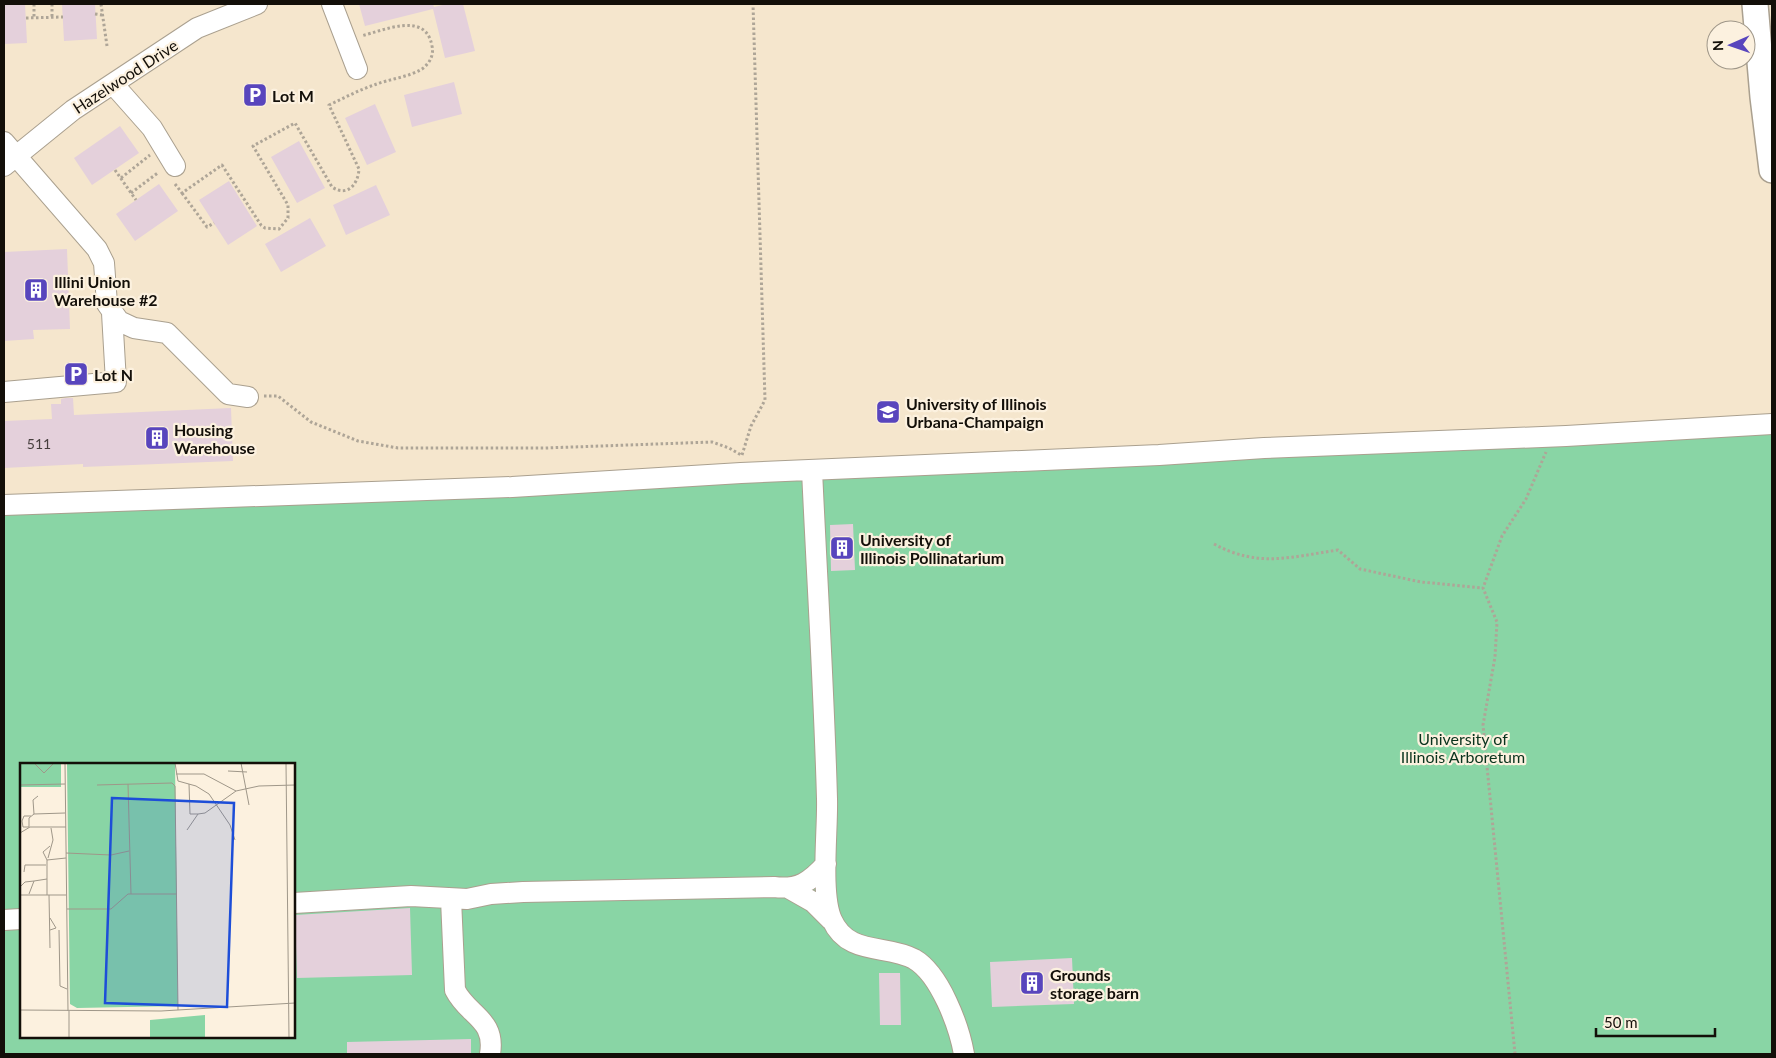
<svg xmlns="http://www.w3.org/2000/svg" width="1776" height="1058" viewBox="0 0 1776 1058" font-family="Lato,sans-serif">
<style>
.built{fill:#f5e6cd;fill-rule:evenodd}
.green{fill:#89d5a5;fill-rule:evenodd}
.building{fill:#e4d0db}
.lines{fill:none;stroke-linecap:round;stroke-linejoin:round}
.minor-casing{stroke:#aaa08f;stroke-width:22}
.major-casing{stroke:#aaa08f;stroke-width:28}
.path{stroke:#aea597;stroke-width:3;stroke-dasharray:2.5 2.5;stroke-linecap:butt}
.minor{stroke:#fff;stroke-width:20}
.major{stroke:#fff;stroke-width:25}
.labels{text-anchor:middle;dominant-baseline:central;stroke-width:4.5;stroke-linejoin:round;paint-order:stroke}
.number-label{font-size:14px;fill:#473f3e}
.street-label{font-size:16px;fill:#130f09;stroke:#fcf1df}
.poi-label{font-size:16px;font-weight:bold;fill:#130f09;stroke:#fcf1df;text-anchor:start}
.park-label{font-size:16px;fill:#09331d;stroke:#fcf1df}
.inset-road{fill:none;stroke:#9f9789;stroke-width:1}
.view{fill:#1d4ed8;fill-opacity:0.15;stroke:#1d4ed8;stroke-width:2.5}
.inset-edge{fill:none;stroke:#130f09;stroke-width:2.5}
</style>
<rect width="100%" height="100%" fill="#fcf1df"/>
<path class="built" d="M4 4H1772V1054H4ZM1716 30H1746V60H1716ZM21 764H294V1037H21Z"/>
<path class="green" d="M1772 424V1054H4V503ZM21 764H294V1037H21Z"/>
<path class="building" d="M4 4H25L27 43 4 44Z
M62 4H95L97 39 64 41Z
M359 4H433L434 7 447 4H463L475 51 445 58 433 9 365 26Z
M454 82 462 114 412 127 404 95Z
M375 104 396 152 367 165 345 118Z
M120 126 139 153 92 185 74 158Z
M299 141 325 188 297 203 271 157Z
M229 181 257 226 228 245 199 200Z
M159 184 178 211 135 241 116 214Z
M376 185 390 215 346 235 333 205Z
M310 218 326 246 281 272 265 244Z
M67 249 70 329 33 330 34 339 4 341V252Z
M66 398H73L74 415 231 408 233 461 83 467V464L4 468V421L52 419 51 404H61V399Z
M853 524 855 570 831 571 830 525Z
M410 908 412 975 297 978 295 915Z
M1072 958 1074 1004 992 1007 990 962Z
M879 973H900L901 1025H880Z
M471 1039V1054H347V1042Z"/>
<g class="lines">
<defs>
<path id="minor" d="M332 4 357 69
M113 84 152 128 175 166
M4 142 97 249 104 263 107 304 119 321 134 328 167 333 228 394 248 397
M4 166 73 110 197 28 257 4
M4 392 116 382 112 313
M812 470C817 580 824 689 827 799 828 830 820 894 832 920 848 956 886 944 914 959 940 974 959 1026 964 1054
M4 505 512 487 741 473 1159 455 1264 448 1566 436 1772 424
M790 889 813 902 831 920
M451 899 455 990C468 1016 496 1019 490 1054
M294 903 411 896 467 899 491 894 523 892 774 887C798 890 810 882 826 864
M4 920 21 919"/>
<path id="major" d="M1755 4 1763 97 1772 170"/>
</defs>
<use href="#minor" class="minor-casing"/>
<use href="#major" class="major-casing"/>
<path class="path" d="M34 4V19
M52 4V18
M101 4 107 46
M95 14 102 15
M26 18 63 17
M115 170 136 200
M121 178 150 155
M175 184 182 193 222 165 261 225 265 228 279 229 288 218V205L253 146 295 123 332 187C347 197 358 185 359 169L329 105C344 98 359 90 374 85 389 79 409 77 422 69 430 63 434 55 432 46 426 11 385 30 361 36
M131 193 159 172
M182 193 207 227 214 223
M264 396H278L311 422 358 441 398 448H545L712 442 729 448 741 455
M742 455 751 426 765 400 753 4
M1214 544C1258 568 1291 557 1338 550L1360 569 1421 582 1483 588
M1515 1054 1483 725 1495 657 1497 622 1483 588 1502 536 1526 499 1546 452"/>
<use href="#minor" class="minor"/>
<use href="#major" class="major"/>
</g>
<defs>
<symbol id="parking-square" viewBox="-11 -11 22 22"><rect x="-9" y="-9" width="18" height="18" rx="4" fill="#5845bd" stroke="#fcf1df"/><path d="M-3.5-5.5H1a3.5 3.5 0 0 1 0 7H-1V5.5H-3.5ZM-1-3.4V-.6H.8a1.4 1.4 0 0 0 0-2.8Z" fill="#fff"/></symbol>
<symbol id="building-square" viewBox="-11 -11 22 22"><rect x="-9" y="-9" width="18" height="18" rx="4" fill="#5845bd" stroke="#fcf1df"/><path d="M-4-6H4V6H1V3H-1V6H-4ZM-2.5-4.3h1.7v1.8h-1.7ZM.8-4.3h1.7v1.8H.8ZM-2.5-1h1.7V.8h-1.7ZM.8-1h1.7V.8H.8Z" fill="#fff"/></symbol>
<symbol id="university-square" viewBox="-11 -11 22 22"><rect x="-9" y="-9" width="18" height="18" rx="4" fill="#5845bd" stroke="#fcf1df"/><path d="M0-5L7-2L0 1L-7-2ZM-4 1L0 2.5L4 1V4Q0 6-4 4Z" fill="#fff"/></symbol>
</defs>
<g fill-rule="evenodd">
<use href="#parking-square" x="241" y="81" width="28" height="28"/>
<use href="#building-square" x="22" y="276" width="28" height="28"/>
<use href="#parking-square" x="62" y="360" width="28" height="28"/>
<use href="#university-square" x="874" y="398" width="28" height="28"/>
<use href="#building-square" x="143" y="424" width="28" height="28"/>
<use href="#building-square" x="828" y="534" width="28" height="28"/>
<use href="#building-square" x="1018" y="969" width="28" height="28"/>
</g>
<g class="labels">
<g class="number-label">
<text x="39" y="443">511</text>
</g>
<g class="street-label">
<text transform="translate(125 76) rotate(-33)">Hazelwood Drive</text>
</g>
<g class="poi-label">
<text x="272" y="95">Lot M</text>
<text x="54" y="281">Illini Union<tspan x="54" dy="18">Warehouse #2</tspan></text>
<text x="94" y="374">Lot N</text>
<text x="906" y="403">University of Illinois<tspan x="906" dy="18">Urbana-Champaign</tspan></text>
<text x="174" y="429">Housing<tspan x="174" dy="18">Warehouse</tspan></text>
<text x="860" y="539">University of<tspan x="860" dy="18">Illinois Pollinatarium</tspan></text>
<text x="1050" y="974">Grounds<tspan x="1050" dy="18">storage barn</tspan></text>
</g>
<g class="park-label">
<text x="1463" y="738">University of<tspan x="1463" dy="18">Illinois Arboretum</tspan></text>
</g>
</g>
<g transform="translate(20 763)">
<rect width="275" height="275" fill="#fcf1df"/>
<path d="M0 0H41V24H0ZM47 0H155L158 243 57 245 50 241ZM185 252V275H130V257Z" fill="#89d5a5"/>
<path class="inset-road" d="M14 0 24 10 34 0M45 0 48 248M155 0 158 18 176 23 189 31 210 62 215 77M221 0 229 42M266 0 269 275M208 8 227 9M156 11H184L216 28M108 21 111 131M169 21 170 51H178M0 22 45 21M77 22 152 20 155 23 158 247M14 51 13 37 18 33M9 64V55L14 51 45 50M9 64H3L2 58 4 53H11M167 67 178 51 185 50 216 28 239 23 275 22M0 70 10 64H46M46 90 91 92 109 88M28 95 33 77 31 65M27 97 23 89 30 83M4 109 5 102H26M0 124 5 119 14 118M9 131 14 118 27 116M0 132H46M27 132V97L46 95M29 132 30 185M47 146H91L108 131H157M30 167 36 165 30 155M39 167 40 223 47 226M0 247 141 248 275 240M49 248V275"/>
<path class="view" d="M92 35 214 40 207 244 85 240Z"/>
<rect width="275" height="275" class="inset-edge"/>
</g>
<rect width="1776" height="1058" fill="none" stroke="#130f09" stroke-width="10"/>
<g transform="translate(1731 45) rotate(268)"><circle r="24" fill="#fcf1df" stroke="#9f9789"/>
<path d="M0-4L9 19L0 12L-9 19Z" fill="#5845bd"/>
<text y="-8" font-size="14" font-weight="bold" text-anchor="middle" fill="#130f09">N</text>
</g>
<path d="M1596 1028v8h119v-8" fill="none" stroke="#130f09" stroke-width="2.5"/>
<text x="1604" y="1028" font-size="15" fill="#130f09" stroke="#fcf1df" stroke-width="4" paint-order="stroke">50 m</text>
</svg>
